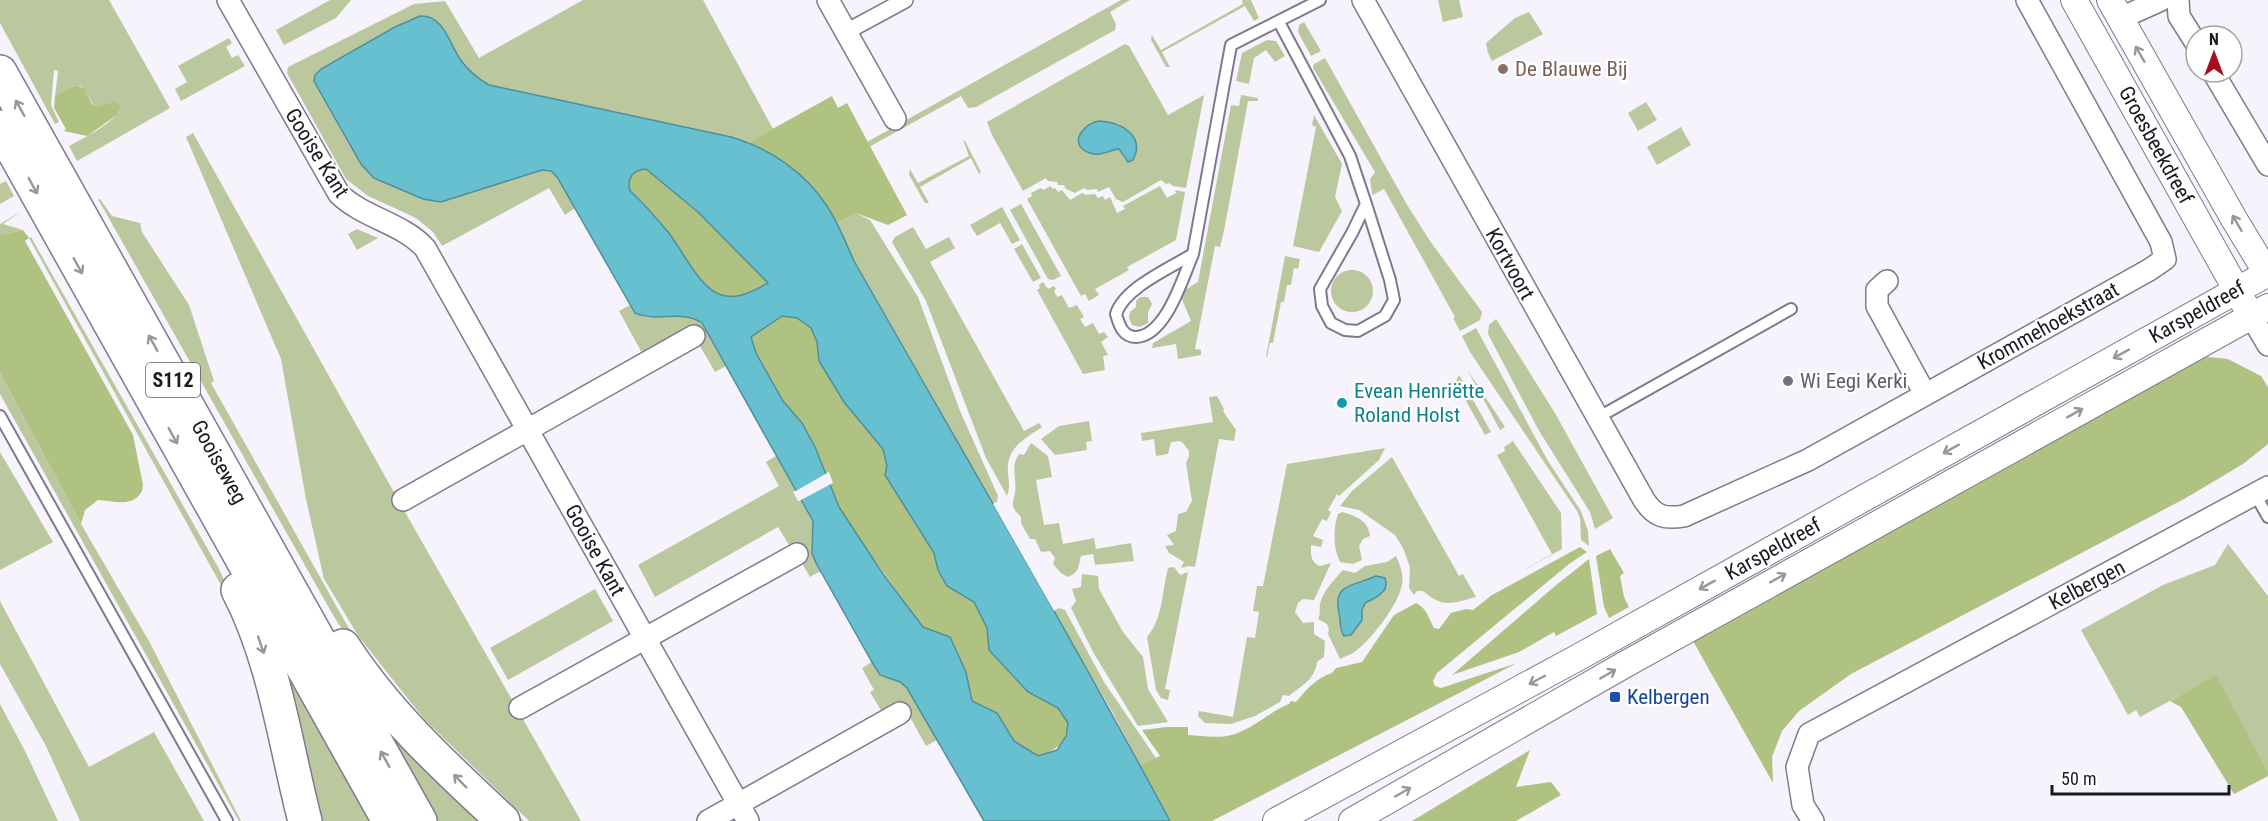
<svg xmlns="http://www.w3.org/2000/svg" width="2268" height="821" viewBox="0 0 2268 821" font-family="'Roboto Condensed',sans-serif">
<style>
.green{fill:#bbc89d;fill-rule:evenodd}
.forest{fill:#afc282}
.water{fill:#67c0d0;stroke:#508e9c;stroke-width:1.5;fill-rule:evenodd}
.pier{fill:#f6f3fc}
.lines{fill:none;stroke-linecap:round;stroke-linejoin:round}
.service-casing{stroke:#80788d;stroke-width:14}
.pedestrian-casing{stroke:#80788d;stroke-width:18}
.minor-casing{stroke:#80788d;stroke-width:24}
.tertiary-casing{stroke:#80788d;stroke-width:28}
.trunk-casing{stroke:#80788d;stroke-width:36}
.service{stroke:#fff;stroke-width:10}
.pedestrian{stroke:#fff;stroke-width:15}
.minor{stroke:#fff;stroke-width:21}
.tertiary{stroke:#fff;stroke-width:26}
.trunk{stroke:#fff;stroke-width:33}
.oneway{stroke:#98989b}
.education-dot{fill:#8d6e63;stroke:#fff;stroke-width:2}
.worship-dot{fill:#6b7280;stroke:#fff;stroke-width:2}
.culture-dot{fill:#0f9aa8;stroke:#fff;stroke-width:2}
.transit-dot{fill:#1a4fb4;stroke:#fff;stroke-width:2}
.labels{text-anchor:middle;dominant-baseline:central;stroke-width:4.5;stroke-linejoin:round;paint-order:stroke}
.shield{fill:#fff;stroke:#5f5e64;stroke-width:1.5}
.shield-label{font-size:20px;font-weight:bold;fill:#1b1921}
.education-label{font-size:21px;fill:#785e54;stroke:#fff;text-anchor:start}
.street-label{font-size:21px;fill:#1b1921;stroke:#fff}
.worship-label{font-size:21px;fill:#5b616d;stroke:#fff;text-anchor:start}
.culture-label{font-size:21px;fill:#0d838f;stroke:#fff;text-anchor:start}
.transit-label{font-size:21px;fill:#164399;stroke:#fff;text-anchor:start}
</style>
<rect width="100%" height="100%" fill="#f6f3fc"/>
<path class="green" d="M0 0H109L170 108 77 161 69 146C82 139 116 122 121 108 114 108 107 108 100 108 90 107 89 91 80 86L55 96 58 71 54 70 51 105 59 122 55 124 0 23Z
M330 0H351L336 18 284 45 276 30Z
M583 0H703L773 129 749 142 489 85 474 76 460 59 443 28 420 16 395 27 321 69 315 75 314 81 361 164 551 171 557 177 575 208 565 215 549 188 442 246 433 232 416 218 368 196 346 179 287 73 288 67 414 4 445 1 479 58Z
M1121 0H1130L1110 12 1116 24 1115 30 976 107 968 108 961 96 869 147 867 142Z
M1242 0H1251L1259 18 1254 21 1245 6 1162 52 1170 67H1166L1151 40 1152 35 1161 50 1243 4Z
M1438 0H1459L1463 17 1443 22Z
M1529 12 1543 34 1492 61 1488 53 1486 43 1515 18Z
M1304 22 1321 51 1311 56 1298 32 1299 25Z
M229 38 232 43 226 47 232 58 238 55 245 66 181 101 175 89 187 82 178 66Z
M1267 40 1276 41 1285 56 1275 62 1266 50 1254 58 1249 84 1236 81 1242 53Z
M1125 44 1129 46 1168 115 1204 95 1186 188 1173 186 1169 183 1166 184 1161 180 1123 202 1116 199 1109 187 1098 192 1097 189 1087 190 1084 188 1075 193 1066 189 1064 185H1058L1057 182 1048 181 1046 178 1023 191 992 135 987 122ZM1092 122 1133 160H1125L1119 149 1089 153C1079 146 1079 141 1082 129Z
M1325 58 1406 203 1430 241 1482 312 1480 320 1460 331 1453 318 1455 317 1384 189 1373 195 1372 193 1370 179 1375 172 1313 68 1314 64Z
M1241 95 1258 98V101H1248L1224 231 1220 247 1215 246 1195 349 1201 350V355L1178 359 1176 344 1152 348 1153 343 1191 321 1181 297 1185 290 1198 282 1231 105 1239 106Z
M1646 102 1657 120 1638 131 1628 113Z
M1314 115 1342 164 1335 197 1342 211 1319 252 1293 246 1316 127 1312 125Z
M1681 127 1691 145 1657 165 1647 147Z
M193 133 405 512 581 821H529L424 719 359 637 324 579 306 499 281 359 186 137Z
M963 140 965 141 981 172 979 174 971 158 920 187 929 203H925L909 175 910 169 918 183 969 156Z
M6 181 14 196 0 204V184Z
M1051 186 1052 189 1055 188 1058 192 1062 190 1070 200 1082 193 1086 195 1095 194 1098 198 1103 196 1105 200 1110 197 1117 213 1125 209 1123 206 1160 186 1167 198 1176 193 1175 190 1185 192 1176 240 1127 267 1129 270 1095 289 1099 295 1089 301 1085 294 1081 296 1027 199 1032 196 1031 193 1041 188 1043 190Z
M98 199H100L112 216 140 223 142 232 189 305 214 381 211 383 347 625 370 658 414 714 524 821H513C443 755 385 698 333 615Z
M1021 204 1061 276 1053 280 1048 279 1010 210Z
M1002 207 1020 240 1012 244 1000 223 977 236 970 225Z
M22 211 3 224 23 230 0 235V224Z
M856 213 870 220 918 297 960 411 998 496 997 502 992 504 854 261 836 224Z
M913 227 926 249 949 237 955 248 930 262 1024 431 1039 423 1042 427C1023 440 1006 448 1008 473 1009 483 1010 487 1007 496L986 458 926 301 892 242 895 237Z
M357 229 378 238 357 250 348 234Z
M31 237 219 569 228 588 266 704 227 596 29 238Z
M1022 244 1041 278 1033 282 1014 249Z
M1285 256 1300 259 1298 269 1294 268 1291 285H1287L1284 302H1281L1273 343H1270L1267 357H1266Z
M1331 291a21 21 0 1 1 42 0a21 21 0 1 1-42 0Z
M1043 282 1048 289 1054 286 1056 289 1054 291 1057 297 1062 295 1069 308 1077 305 1084 317 1080 319 1085 327 1093 323 1099 334 1104 332 1108 337 1101 342 1108 355 1103 356 1105 370 1083 374 1037 290 1040 288 1039 285Z
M1140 297H1148L1152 304 1148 312V323L1140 327 1132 325 1129 318 1130 312 1136 307V301Z
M630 305C645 332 678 305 699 321 709 328 719 354 726 366L715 372 689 327 642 353 619 311Z
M1496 319 1555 413 1613 518 1595 529 1590 512 1538 429 1488 334 1489 325Z
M1476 328 1548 461 1581 511 1588 531 1589 546 1581 540 1580 518 1577 511 1470 352 1462 336Z
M1467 369 1505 427 1500 430Z
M0 373 81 524 149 641 241 821H239L0 394Z
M1459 375 1491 432 1485 435 1457 385H1454Z
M1217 396 1224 409 1223 411 1236 430 1234 441 1219 439 1195 567 1189 566 1181 568 1184 562 1169 553 1165 546 1174 545 1167 535 1176 531 1178 514 1186 512 1192 501 1186 463 1189 456V451L1183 443 1179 441 1171 442 1168 454 1156 456 1154 439 1142 441 1141 433 1213 422 1209 397Z
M1089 421 1092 441 1086 442 1087 450 1055 455 1041 439 1059 426Z
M1513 441 1561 513 1562 549 1519 573 1552 554 1497 455 1505 451 1504 447Z
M1031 443 1048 456 1052 477 1036 480 1044 525 1059 523 1063 544 1094 538 1096 549 1131 543 1134 561 1095 565 1093 554 1081 556C1078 566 1080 572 1068 577L1061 573 1053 564 1055 558 1050 551 1041 552 1035 539H1030L1021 523V517C1018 513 1014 511 1013 506 1012 501 1015 497 1015 492 1017 477 1010 467 1019 454L1024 455Z
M1385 448 1379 460 1339 496 1337 494 1328 510 1331 512 1327 521 1322 519 1313 536 1323 540 1321 547 1311 545C1311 554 1310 562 1320 566L1331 563 1314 600 1303 599 1298 603 1295 612 1303 623 1314 622V634L1325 641 1324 657 1317 662C1314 681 1302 685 1289 696L1283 695 1280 702 1255 716 1231 724 1205 723 1198 716 1199 711 1233 717 1247 637 1255 638 1259 612 1253 611 1257 586H1263L1287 464Z
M0 452 53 542 0 570Z
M776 456 796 491 793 492 798 501 802 500 813 521 816 563 821 571 810 577 791 544 789 545 778 527 655 597 638 565 779 486 766 462Z
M1392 457 1459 576 1463 574 1476 597C1452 603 1444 609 1423 591H1417L1414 595 1409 588 1410 567 1403 548 1395 535 1359 510 1340 506 1352 491Z
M1342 512C1356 516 1368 520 1370 536L1363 539 1359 546 1362 560 1353 564 1340 562C1333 548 1333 529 1338 514Z
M2228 544 2268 596V771L2216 676 2140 717 2136 710 2128 715 2081 630 2163 585 2215 565Z
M1396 556C1400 565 1404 574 1402 584 1400 603 1369 643 1353 653 1349 655 1344 657 1340 659L1328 634 1329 629 1327 624 1318 619C1321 613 1319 610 1320 604 1322 592 1335 579 1343 570L1355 573 1365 566 1387 562ZM1376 576 1384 593 1365 603 1362 610V620L1351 635 1341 633 1340 614 1347 586 1361 583Z
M1174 567 1180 575 1188 572 1165 689 1170 690 1168 700 1161 698 1156 690 1147 637C1163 619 1162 591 1168 568Z
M1082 574 1098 576 1099 589 1123 632 1143 657 1148 689 1168 722 1138 726 1093 652 1071 608 1076 601 1072 589 1081 587Z
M595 589 613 621 508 680 490 648Z
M0 601 89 767 154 732 204 821H80L46 746 0 664Z
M1059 608 1065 610 1104 682 1156 758 1140 765 1114 715 1053 611Z
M872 662 880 675 900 682 907 688 937 740 926 746 901 701 882 712 870 692 874 690 862 668Z
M288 673 374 821H313L285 674Z
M0 704 25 751 58 821H0Z
M400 734 493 821H434L390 739Z"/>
<path class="forest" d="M76 86 84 88 92 104 97 107 114 102 120 105 121 108 117 115 87 136 64 131 66 129 54 108 55 96Z
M832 96 838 108 847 103 907 215 888 225 856 213 836 224 827 206 749 142Z
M646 169 699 213 769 283C753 291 739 300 721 295 700 289 682 249 668 232 656 218 644 203 630 191 627 177 632 170 646 169Z
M23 230 29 238 25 241 133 435 143 485 142 491C133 508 115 501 98 500L85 510 81 524 0 373V235Z
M782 316 797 318 811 328 817 342 819 361 883 449 887 466 885 475 934 553 938 570 947 586 974 602 987 628 989 650 1028 692 1058 708 1068 723C1065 744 1057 750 1038 756L1014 741 997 713 972 701 966 672 950 637 923 627 862 543 839 507 815 447 802 423 783 401 756 353 751 337Z
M2200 356 2228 359 2261 376 2268 387V444L2243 464 2184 499 1851 674 1799 711 1782 731 1772 757 1773 783 1689 634Z
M1580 547 1587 552 1569 564 1437 673 1433 681 1435 686 1441 688 1517 663 1212 821H1170L1140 765 1160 756 1142 730 1167 727H1188V735C1203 736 1221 739 1235 734 1255 727 1271 711 1289 704L1291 701 1296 702C1306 690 1316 678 1332 673L1336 668 1362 662 1394 615 1416 603C1427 608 1429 619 1434 628L1439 629 1451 613 1466 609 1473 610 1492 595Z
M1610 549 1624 573 1620 576 1624 597 1629 607 1609 618 1604 607 1596 556Z
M1589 559 1597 614 1556 636 1554 632 1519 652 1452 675 1555 586Z
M2216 675 2268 771V776L2234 794 2181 707 2170 701Z
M1530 750 1516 787 1551 782 1561 795 1516 821H1412Z"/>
<path class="water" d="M420 16C444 15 449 43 460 59 468 71 477 78 489 85L731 137C769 148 805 172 827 206 838 223 846 243 854 261 961 449 1068 631 1170 821H984L907 688 900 682 880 675 872 662 816 563 812 553 813 521 702 323C681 309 657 323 635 313L557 177 551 171 542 170 441 202 423 199 374 178 361 164 314 81 315 75 321 69 395 27ZM646 169 699 213 768 283C753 291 739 300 721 295 699 288 682 249 668 232 656 218 644 203 630 191 627 178 632 170 646 169ZM782 316 797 318 811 328 817 342 819 361 844 402 883 449 887 466 885 475 934 553 938 570 947 586 974 602 987 628 989 650 1028 692 1058 708 1068 723 1066 736 1057 750 1038 756 1014 741 997 713 972 701 966 672 950 637 923 627 883 574 839 507 815 447 802 423 783 401 756 353 751 337Z
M1099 121C1120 122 1146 135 1133 160L1128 162 1119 149C1109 150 1101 157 1090 153 1068 146 1081 124 1099 121Z
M1376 576 1385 578C1390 593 1376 597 1365 603L1362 610V620L1351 635 1344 636C1339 629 1341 621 1339 613 1332 583 1355 586 1376 576Z"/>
<path class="pier" d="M829 472 833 483 799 501 794 492Z
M996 502 1056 609 1054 611 993 504Z"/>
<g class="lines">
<defs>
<path id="service" d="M1279 22 1350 156 1366 204 1390 280 1394 300 1385 316 1358 331 1345 330 1331 323 1322 306 1320 289 1352 233 1366 204
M1193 254C1183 277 1166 336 1136 337 1123 337 1119 325 1116 314 1124 288 1170 268 1193 254L1231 45 1320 0
M0 416 227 821
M1597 418 1791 309
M2255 494 2268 517"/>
<path id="pedestrian" d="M846 32 905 0"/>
<path id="minor" d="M228 0 339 194C364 218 402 223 425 248L748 821
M828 0 895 119
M1363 0 1644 500C1655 517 1665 519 1684 516L1808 460 2149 270 2165 259 2161 242 2027 0
M2178 0 2179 16 2196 43
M2121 18 2161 0
M2213 72 2268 165
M1887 281 1877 290V306L1925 394
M2251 316 2268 345
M403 500 694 336
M520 708 797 554
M708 821 900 713
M1813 821 1803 805 1797 767 1809 734 2268 487"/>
<path id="tertiary" d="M2074 0 2245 305
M2110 0 2234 219 2268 275
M1276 821 1577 658 2268 273
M1352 821 1624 665 2268 307"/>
<path id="trunk" d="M0 72 420 821
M0 127 389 821
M238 590C275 661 285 744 305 821
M343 646C386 713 445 767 503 821"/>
</defs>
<use href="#service" class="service-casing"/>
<use href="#pedestrian" class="pedestrian-casing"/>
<use href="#minor" class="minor-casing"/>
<use href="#tertiary" class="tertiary-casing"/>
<use href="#trunk" class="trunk-casing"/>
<use href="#service" class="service"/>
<use href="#pedestrian" class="pedestrian"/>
<use href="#minor" class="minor"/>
<use href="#tertiary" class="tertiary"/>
<use href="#trunk" class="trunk"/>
</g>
<defs><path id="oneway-shaft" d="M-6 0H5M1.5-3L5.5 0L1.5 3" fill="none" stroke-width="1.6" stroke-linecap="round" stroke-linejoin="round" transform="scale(1.5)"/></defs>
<g class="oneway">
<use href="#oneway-shaft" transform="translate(2140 54) rotate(-120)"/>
<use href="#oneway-shaft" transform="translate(20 108) rotate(-119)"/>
<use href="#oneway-shaft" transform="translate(33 186) rotate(61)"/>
<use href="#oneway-shaft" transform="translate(2237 223) rotate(-120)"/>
<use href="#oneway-shaft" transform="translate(78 266) rotate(61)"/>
<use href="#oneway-shaft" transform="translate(153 343) rotate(-119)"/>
<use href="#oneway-shaft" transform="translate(2121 354) rotate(151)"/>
<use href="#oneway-shaft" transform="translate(2075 413) rotate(-29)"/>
<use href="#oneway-shaft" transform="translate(173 436) rotate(61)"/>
<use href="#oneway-shaft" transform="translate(1951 449) rotate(151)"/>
<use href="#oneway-shaft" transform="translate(1778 578) rotate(-29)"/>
<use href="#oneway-shaft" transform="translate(1707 585) rotate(151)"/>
<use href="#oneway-shaft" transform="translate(261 645) rotate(71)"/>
<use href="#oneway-shaft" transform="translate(1608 674) rotate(-30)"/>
<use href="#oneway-shaft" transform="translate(1537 680) rotate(152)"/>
<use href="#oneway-shaft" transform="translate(385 759) rotate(-119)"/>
<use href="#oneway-shaft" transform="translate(460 781) rotate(-135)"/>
<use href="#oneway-shaft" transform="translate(1403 792) rotate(-30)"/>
</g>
<circle class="education-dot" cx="1503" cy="69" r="6"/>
<circle class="worship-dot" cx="1788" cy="381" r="6"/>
<circle class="culture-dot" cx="1342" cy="403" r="6"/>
<rect class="transit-dot" x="1609" y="691" width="12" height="12" rx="3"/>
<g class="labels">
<rect class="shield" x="146" y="363" width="54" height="34" rx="4.5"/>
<g class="shield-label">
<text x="173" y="380">S112</text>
</g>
<g class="education-label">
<text x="1515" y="69">De Blauwe Bij</text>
</g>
<g class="street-label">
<text transform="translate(2156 145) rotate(61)">Groesbeekdreef</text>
<text transform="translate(317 153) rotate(58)">Gooise Kant</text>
<text transform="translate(1510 264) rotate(61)">Kortvoort</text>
<text transform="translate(2197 312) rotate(-29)">Karspeldreef</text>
<text transform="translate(2048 326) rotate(-29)">Krommehoekstraat</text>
<text transform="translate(219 462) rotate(61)">Gooiseweg</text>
<text transform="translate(1773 549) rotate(-29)">Karspeldreef</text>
<text transform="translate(595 550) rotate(61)">Gooise Kant</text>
<text transform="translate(2087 585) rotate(-28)">Kelbergen</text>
</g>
<g class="worship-label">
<text x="1800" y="381">Wi Eegi Kerki</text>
</g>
<g class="culture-label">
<text x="1354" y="391">Evean Henriëtte<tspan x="1354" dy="24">Roland Holst</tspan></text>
</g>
<g class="transit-label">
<text x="1627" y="697">Kelbergen</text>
</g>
</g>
<g transform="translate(2214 54)"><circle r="28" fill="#ffffff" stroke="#a4a3a6" stroke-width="1.5"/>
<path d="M0-4.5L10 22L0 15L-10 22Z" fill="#a60e1e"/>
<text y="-9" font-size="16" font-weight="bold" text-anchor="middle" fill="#1b1921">N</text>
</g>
<path d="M2052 785v9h177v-9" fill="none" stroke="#1b1921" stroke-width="3"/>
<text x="2061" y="785" font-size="18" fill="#1b1921" stroke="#ffffff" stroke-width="4.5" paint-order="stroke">50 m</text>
</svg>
